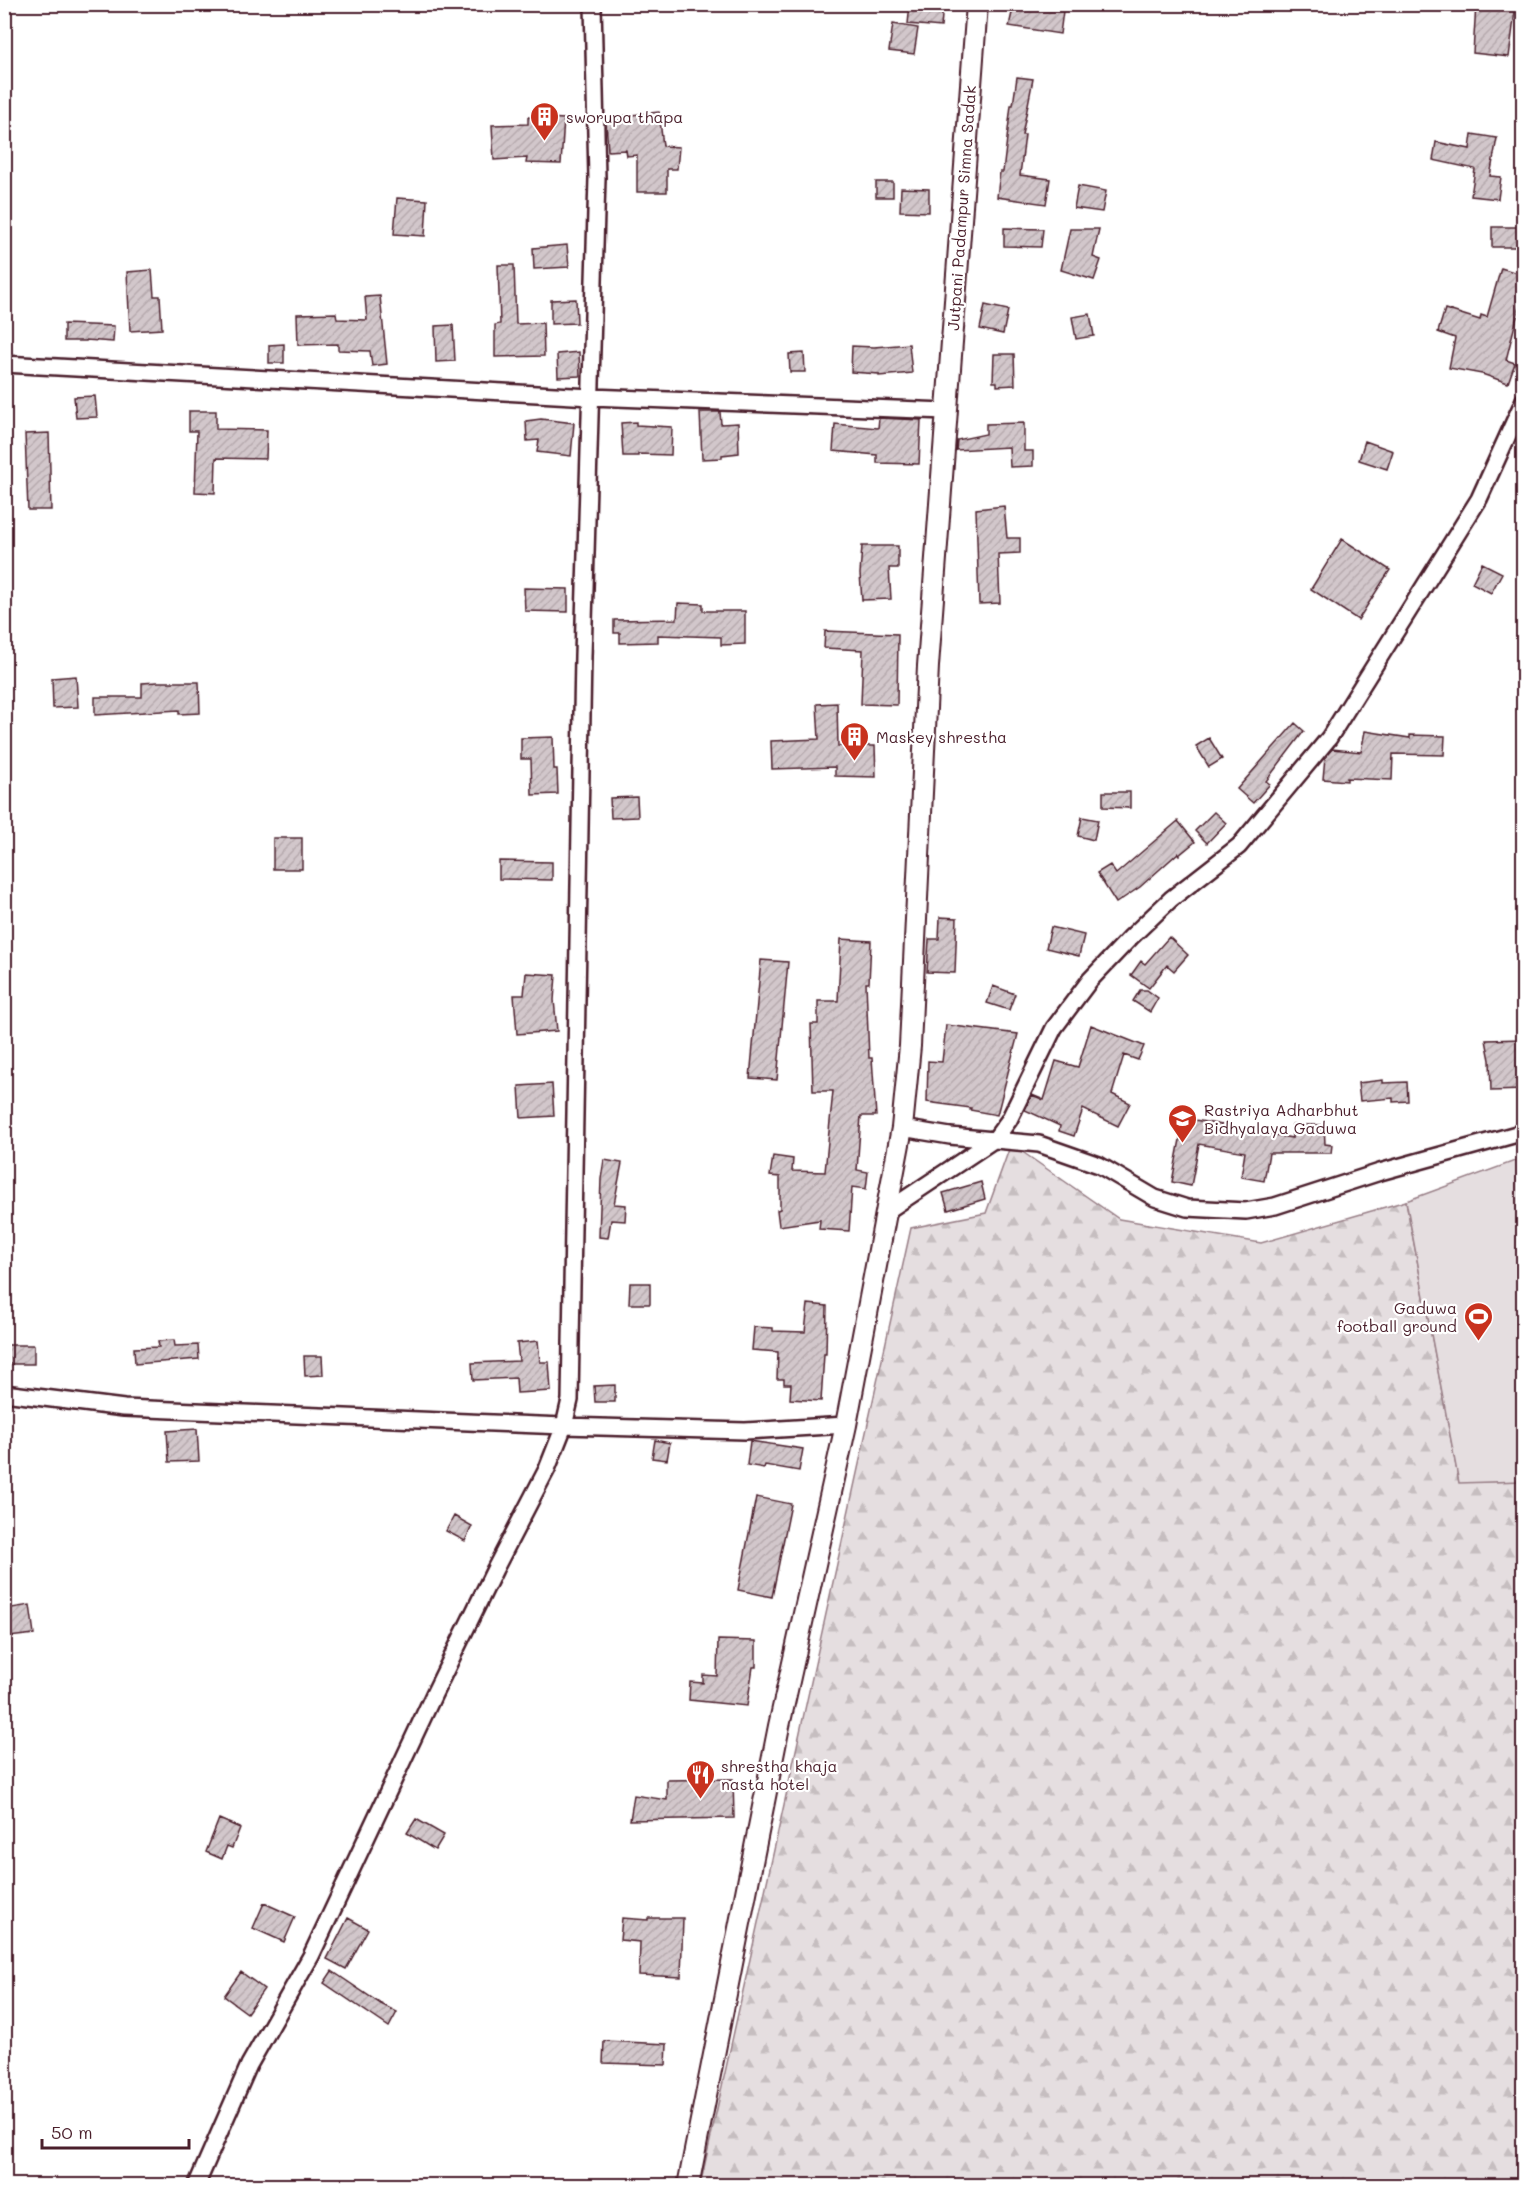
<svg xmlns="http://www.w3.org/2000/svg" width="1528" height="2190" viewBox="0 0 1528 2190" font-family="Mali,sans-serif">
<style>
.forest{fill:url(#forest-firs);stroke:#987e86;stroke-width:1.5}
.green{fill:#e5dee0;stroke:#987e86;stroke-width:1.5}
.building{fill:url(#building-hatch);stroke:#4a1f2b;stroke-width:1.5}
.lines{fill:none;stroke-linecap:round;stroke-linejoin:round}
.minor-casing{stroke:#4a1f2b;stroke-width:20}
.tertiary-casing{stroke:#4a1f2b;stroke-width:24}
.minor{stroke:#fff;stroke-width:15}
.tertiary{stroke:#fff;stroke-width:20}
.labels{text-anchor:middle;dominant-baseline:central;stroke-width:4.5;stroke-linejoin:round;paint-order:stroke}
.poi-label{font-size:16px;fill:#4a1f2b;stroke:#fff;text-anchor:start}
.street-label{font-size:16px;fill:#4a1f2b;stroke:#fff}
</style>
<defs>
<pattern id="forest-firs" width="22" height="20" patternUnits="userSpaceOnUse" patternTransform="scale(1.5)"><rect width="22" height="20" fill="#e5dee0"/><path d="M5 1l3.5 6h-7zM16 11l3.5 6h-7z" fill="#c6bec0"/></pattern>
<pattern id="building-hatch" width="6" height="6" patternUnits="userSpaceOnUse" patternTransform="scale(1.5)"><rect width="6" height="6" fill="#d2c7cb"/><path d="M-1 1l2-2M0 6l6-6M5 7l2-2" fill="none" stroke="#b6aaae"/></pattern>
</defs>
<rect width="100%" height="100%" fill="#fff"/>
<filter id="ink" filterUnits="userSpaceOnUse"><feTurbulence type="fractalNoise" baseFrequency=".0167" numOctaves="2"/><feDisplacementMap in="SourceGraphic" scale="12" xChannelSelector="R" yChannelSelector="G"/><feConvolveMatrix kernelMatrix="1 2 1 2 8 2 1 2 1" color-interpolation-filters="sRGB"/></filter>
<g filter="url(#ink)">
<path class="forest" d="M1011 1144 1119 1219 1261 1243 1406 1201 1459 1482 1523 1481V2185L700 2186 911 1228 986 1213Z"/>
<path class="green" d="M1523 1158V1481L1459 1483 1406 1201Z"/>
<path class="building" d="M910 4H943L941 27 908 24Z
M1014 4H1043L1042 8 1063 11 1060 34 1009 26Z
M1476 4H1516L1509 57 1473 53Z
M893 24 918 28 914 54 889 51Z
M1017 77 1033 79 1022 135H1025L1020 175 1050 179 1046 204 997 197 1000 172H1003L1011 105H1013Z
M659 112 663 146 679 147 677 169H667V192H637V155L627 156 626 150 608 151 606 121 622 120V116Z
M528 117 564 119 561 164 526 163 527 158 494 160 492 125 528 124Z
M1472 134 1497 138 1490 176 1501 177 1498 199 1471 196 1475 169 1433 160 1436 142 1470 149Z
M876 182H893V197H876Z
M1078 186 1106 191 1102 212 1074 208Z
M901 188 929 189V212L900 211Z
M397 198 427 200 425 236 394 234Z
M1492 227H1518V247H1492Z
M1004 228 1043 229 1041 247 1004 246Z
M1070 229H1099L1093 257 1101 260 1094 280 1061 270Z
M567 245 569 267 534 269 533 248Z
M498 265H514L516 324 543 323 544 356 495 357V325L500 324Z
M1501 268 1524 275V289L1506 360 1515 363 1508 383 1482 374 1449 368 1455 338 1438 332 1445 309 1480 320 1481 315 1487 317Z
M152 270 154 296H160L162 329 130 331 127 272Z
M380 296 387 364 372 366 370 351 338 350V344L298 345 297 314 336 313 337 319 367 320 365 297Z
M576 299 577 323 551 324V300Z
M985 305 1008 310 1003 334 980 329Z
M1090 314 1094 336 1076 339 1072 317Z
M64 324 114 326 113 342 86 340V341H64Z
M453 325 455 361 436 362 435 326Z
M284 344V363H269V345Z
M909 344 912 373 879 376V374L851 372 852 346 874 347Z
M579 352 580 376 558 377 557 354Z
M804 353 805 372H790L789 354Z
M994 354H1014L1015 385 997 386V382H993Z
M95 396 97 417 76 418 74 397Z
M189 411H216V429L267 430 266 459 216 458 215 493 195 492 197 431H189Z
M700 412H720L721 424 738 423 739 453 722 455V458L702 459Z
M879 418 921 420 919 464 877 463V455L833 451 835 424 878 428Z
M541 419 574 423 571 456 537 452 539 440 527 441 526 421Z
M636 422V425L672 427 671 455 638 454V456H623L621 423Z
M1024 423V451H1033V466L1010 467 1009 447 956 450 957 440 986 434V424Z
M49 433 51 510H28L25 434Z
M1365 441 1393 451 1387 469 1359 460Z
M1004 506 1007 538H1020V553L998 554 1000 603 979 604 976 509Z
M1342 539 1390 570 1358 620 1311 589Z
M862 546H898V568H889L891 599 862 600 860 574Z
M1482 563 1502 573 1491 593 1472 583Z
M524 588 568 589V612L525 611Z
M678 603 703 604V611H745V644L721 645V637L658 635V642L620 643V633H614V620L677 619Z
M825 631 898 634 897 705 861 704 863 650 824 648Z
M76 676 78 707 53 708 52 678Z
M158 682H199L200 713 179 714V710L95 715V697H142V683Z
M837 703 838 746H875L876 777 835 776V767L772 769 771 741 819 739 817 704Z
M1295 723 1304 731 1266 781 1270 784 1253 803 1237 789Z
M1365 731 1410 738V735L1445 736 1444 755 1393 754 1392 780 1347 778V781L1323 779 1325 757 1332 749 1361 752Z
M553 737 554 769H557L558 794 532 795 531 759H521V738Z
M1209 738 1222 759 1209 767 1196 746Z
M1103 792H1130V808L1103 807Z
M637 797 638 817 611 818 610 798Z
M1214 812 1226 823 1207 843 1195 831Z
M1082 817 1098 820 1094 840 1078 836Z
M1178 821 1195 842 1179 855 1178 853 1140 887 1116 903 1097 873 1110 865 1116 874Z
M273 838H302V869H273Z
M499 861 552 862V880L499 879Z
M940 917 957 918 955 973 927 972 929 939H939Z
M1051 927 1084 935 1079 956 1046 948Z
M1169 937 1188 955 1174 971 1167 965 1149 988 1131 975 1141 961 1145 964Z
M841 939 871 941 869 983H866L869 1058H872L876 1116H861L857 1170 868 1172 866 1189 852 1187 849 1231 819 1229 820 1220 779 1226 777 1210 780 1209V1177L770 1176 773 1156 793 1159 792 1171 825 1172 833 1091H813L811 1024H818V1001H838Z
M761 960 788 962 777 1080 750 1078Z
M526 973 556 975 554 1000 557 1031 517 1034 514 995H524Z
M993 986 1015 994 1009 1010 987 1003Z
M1140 990H1147L1158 998 1150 1012 1133 1001Z
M946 1025 1018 1034 997 1115 970 1110 971 1108 927 1102 928 1061 942 1062Z
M1091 1025 1144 1046 1138 1060 1124 1055 1112 1094 1130 1103 1118 1126 1083 1109 1074 1136 1059 1131 1060 1126 1025 1110 1032 1095 1044 1100 1056 1061 1078 1067Z
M1524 1039V1090L1491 1091 1490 1060 1486 1040Z
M1383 1080V1083L1407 1082 1408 1101 1393 1102V1098L1360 1101 1358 1083Z
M552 1084 554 1116 521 1118 519 1086Z
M1184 1118 1292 1138V1125H1324L1325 1144 1332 1145 1331 1153H1269L1264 1181 1241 1177 1245 1152 1199 1144 1191 1186 1172 1182Z
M604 1160 622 1163 614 1204 626 1205 625 1221 611 1220 608 1238 599 1237 601 1179Z
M981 1182 985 1199 948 1210 943 1193Z
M630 1283H650V1304H629Z
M808 1304 827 1306 826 1354H824L821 1401 790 1399 791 1384H784V1379H777L778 1352 752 1350 754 1327 773 1328V1331L805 1332Z
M174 1340 175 1346 198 1345 199 1359 135 1364 134 1348 159 1347 158 1341Z
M538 1341 540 1362H549L551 1391 517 1393 516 1378 473 1380 472 1363 519 1361 517 1343Z
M7 1345H34V1364H7Z
M304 1356H322L323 1375 305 1376Z
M615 1385V1402H595L594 1386Z
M197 1429 199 1461 169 1462 167 1431Z
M655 1440 670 1443 667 1460 652 1458Z
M750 1441 803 1449 799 1471 765 1465 764 1468 747 1465Z
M756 1497 791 1504 772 1597 738 1590Z
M454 1516 472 1526 465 1541 446 1531Z
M30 1605 34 1634 9 1637 5 1609Z
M718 1640 756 1641V1667H753L747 1706 689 1700 690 1682 703 1683V1675L717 1676Z
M733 1779 734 1818 630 1820 634 1795 667 1800V1780Z
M219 1819 240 1828 232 1848 227 1846 222 1859 206 1852Z
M416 1819 444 1835 435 1850 407 1833Z
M264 1903 295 1917 284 1942 253 1928Z
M348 1918 368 1929 346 1969 327 1959Z
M622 1918 648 1920V1918H683L681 1977 639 1975 640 1942 620 1940Z
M332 1971 381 2004 397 2012 389 2027 324 1983Z
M241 1972 264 1989 247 2013 224 1996Z
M604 2041 667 2044 666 2065 603 2063Z"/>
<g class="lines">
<defs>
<path id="minor" d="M4 364 591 397 946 411
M902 1128 950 1136 1039 1144 1099 1165 1155 1198 1187 1208 1246 1211 1275 1206 1380 1172 1524 1132
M887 1211 995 1139 1009 1120 1054 1028 1090 980 1131 937 1171 899 1239 846 1329 738 1479 499 1524 400
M4 1393 124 1408 564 1426 745 1431 846 1425
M196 2186 249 2065 311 1956 434 1694 495 1569 547 1469 564 1426 570 1400 583 656 597 178 593 4"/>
<path id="tertiary" d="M688 2186 779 1726 846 1425 902 1128 910 1046 928 666 977 4"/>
</defs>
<use href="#minor" class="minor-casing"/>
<use href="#tertiary" class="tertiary-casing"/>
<use href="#minor" class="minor"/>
<use href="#tertiary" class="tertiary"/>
</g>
</g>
<defs>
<symbol id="building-pin" viewBox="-11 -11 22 30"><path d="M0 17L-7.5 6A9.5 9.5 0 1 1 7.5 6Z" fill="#c8321e" stroke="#fff"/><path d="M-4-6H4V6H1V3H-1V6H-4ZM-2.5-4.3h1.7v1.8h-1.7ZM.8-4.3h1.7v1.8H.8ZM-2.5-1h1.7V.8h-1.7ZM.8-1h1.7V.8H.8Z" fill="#fff"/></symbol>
<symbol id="school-pin" viewBox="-11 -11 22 30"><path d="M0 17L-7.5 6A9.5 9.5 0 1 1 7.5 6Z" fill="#c8321e" stroke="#fff"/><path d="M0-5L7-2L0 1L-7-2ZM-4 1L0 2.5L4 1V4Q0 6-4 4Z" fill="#fff"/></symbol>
<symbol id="stadium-pin" viewBox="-11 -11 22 30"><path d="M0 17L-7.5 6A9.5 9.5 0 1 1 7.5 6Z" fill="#c8321e" stroke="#fff"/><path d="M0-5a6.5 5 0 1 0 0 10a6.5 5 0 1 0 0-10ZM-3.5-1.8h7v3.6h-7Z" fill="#fff"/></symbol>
<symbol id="restaurant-pin" viewBox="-11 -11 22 30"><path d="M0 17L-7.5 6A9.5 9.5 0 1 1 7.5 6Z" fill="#c8321e" stroke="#fff"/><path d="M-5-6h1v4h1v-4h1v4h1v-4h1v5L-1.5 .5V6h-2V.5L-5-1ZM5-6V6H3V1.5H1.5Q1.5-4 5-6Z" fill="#fff"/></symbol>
</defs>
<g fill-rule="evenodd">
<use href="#building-pin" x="528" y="100" width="33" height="45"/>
<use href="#building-pin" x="838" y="720" width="33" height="45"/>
<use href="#school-pin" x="1166" y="1102" width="33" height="45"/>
<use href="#stadium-pin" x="1462" y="1300" width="33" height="45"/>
<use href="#restaurant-pin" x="684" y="1758" width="33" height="45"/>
</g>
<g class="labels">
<g class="poi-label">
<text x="566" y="116">sworupa thapa</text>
<text x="876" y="736">Maskey shrestha</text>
<text x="1204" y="1109">Rastriya Adharbhut<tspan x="1204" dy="18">Bidhyalaya Gaduwa</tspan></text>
<text x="1457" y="1307" text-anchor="end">Gaduwa<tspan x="1457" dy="18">football ground</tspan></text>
<text x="721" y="1765">shrestha khaja<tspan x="721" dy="18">nasta hotel</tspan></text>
</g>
<g class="street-label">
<text transform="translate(961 208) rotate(-86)">Jutpani Padampur Simna Sadak</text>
</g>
</g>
<rect width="1528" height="2190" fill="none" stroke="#fff" stroke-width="24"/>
<rect x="12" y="12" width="1504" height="2166" fill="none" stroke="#4a1f2b" stroke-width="2" filter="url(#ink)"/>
<path d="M42 2139v9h147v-9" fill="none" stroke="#4a1f2b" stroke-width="3"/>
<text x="51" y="2139" font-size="18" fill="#4a1f2b" stroke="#ffffff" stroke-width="4.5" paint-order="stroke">50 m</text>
</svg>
